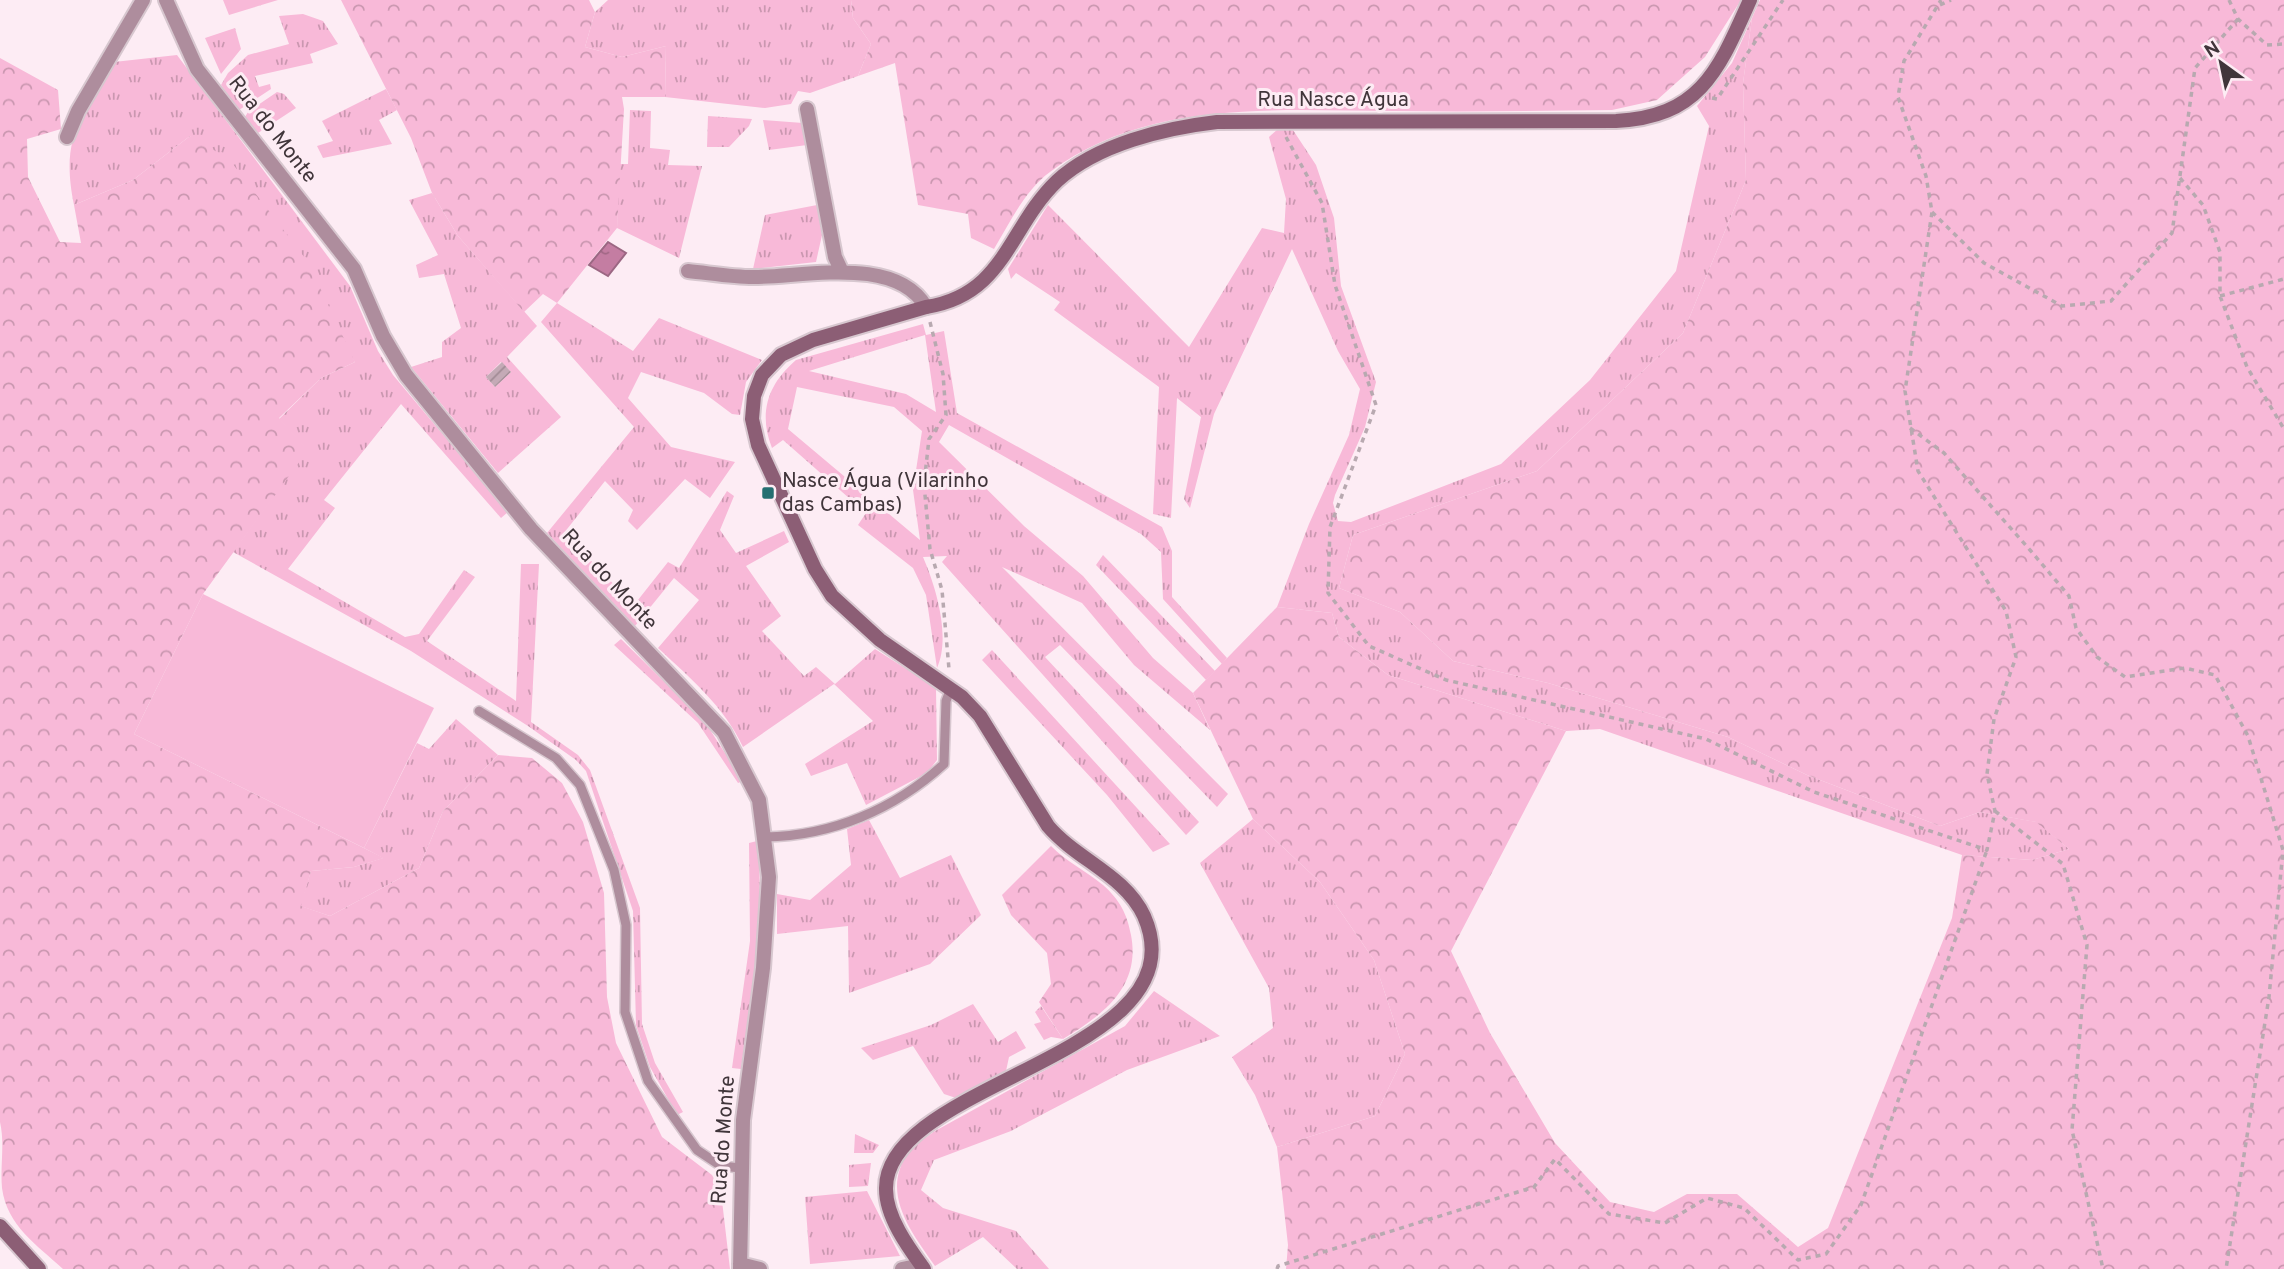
<svg xmlns="http://www.w3.org/2000/svg" width="2284" height="1269" viewBox="0 0 2284 1269" font-family="Overpass,sans-serif">
<style>
.grass{fill:url(#grass-tufts);fill-rule:evenodd}
.forest{fill:url(#forest-crowns)}
.garden{fill:#f8b9d8}
.water{fill:url(#water-ripples);stroke:#9c6783;stroke-width:2}
.building{fill:url(#building-hatch)}
.lines{fill:none;stroke-linecap:round;stroke-linejoin:round}
.service-casing{stroke:#d7c7cf;stroke-width:12}
.minor-casing{stroke:#d7c7cf;stroke-width:18}
.secondary-casing{stroke:#d7c7cf;stroke-width:18}
.path{stroke:#b8a9b0;stroke-width:3.5;stroke-dasharray:5 5;stroke-linecap:butt}
.service{stroke:#ae8d9d;stroke-width:9}
.minor{stroke:#ae8d9d;stroke-width:14}
.secondary{stroke:#8c5e75;stroke-width:14}
.poi-dot{fill:#246f71;stroke:#fdecf4;stroke-width:2.5}
.labels{text-anchor:middle;dominant-baseline:central;stroke-width:6;stroke-linejoin:round;paint-order:stroke}
.street-label{font-size:21px;fill:#40353a;stroke:#fdecf4}
.poi-label{font-size:21px;fill:#40353a;stroke:#fdecf4;text-anchor:start}
</style>
<defs>
<pattern id="grass-tufts" width="24" height="20" patternUnits="userSpaceOnUse" patternTransform="scale(1.75)"><rect width="24" height="20" fill="#f8b9d8"/><path d="M3 7l-1-3M5 7V3M7 7l1-3M15 17l-1-3M17 17v-4M19 17l1-3" fill="none" stroke="#ca97b0"/></pattern>
<pattern id="forest-crowns" width="20" height="18" patternUnits="userSpaceOnUse" patternTransform="scale(1.75)"><rect width="20" height="18" fill="#f8b9d8"/><path d="M2 6a3 3 0 1 1 6 0M12 15a3 3 0 1 1 6 0" fill="none" stroke="#ca97b0"/></pattern>
<pattern id="water-ripples" width="26" height="14" patternUnits="userSpaceOnUse" patternTransform="scale(1.75)"><rect width="26" height="14" fill="#c47da2"/><path d="M2 4q2-2 4 0t4 0M15 11q2-2 4 0t4 0" fill="none" stroke="#a16785"/></pattern>
<pattern id="building-hatch" width="6" height="6" patternUnits="userSpaceOnUse" patternTransform="scale(1.75)"><rect width="6" height="6" fill="#c4aab6"/><path d="M-1 1l2-2M0 6l6-6M5 7l2-2" fill="none" stroke="#a18b95"/></pattern>
</defs>
<rect width="100%" height="100%" fill="#fdecf4"/>
<path class="grass" d="M223 0H278L229 15Z
M608 0H851L853 18 871 44 858 76 810 93 798 91 791 104 765 108 665 97 666 46 622 57 585 47 595 12Z
M303 14 323 21 338 44 310 54 313 63 255 76 259 87 270 84 271 89 239 110 221 85 228 73 248 55 289 44 279 16Z
M1752 18 1743 83 1746 180 1683 333 1537 471 1353 535 1339 588 1400 612 1453 661 1548 683 1728 737 1807 775 1940 826 1980 812 2037 822 2069 849 2032 860 1962 855 1600 729 1566 731 1388 675 1339 637 1332 613 1277 607 1309 524 1349 435 1360 389 1338 351 1292 249 1214 414 1190 508 1184 499 1201 417 1177 398 1171 518 1153 514 1159 387 1054 310 1060 302 1016 273 1011 279 1008 269 1048 205 1189 347 1262 228 1284 233 1286 199 1269 137 1278 129 1293 130 1316 165 1334 218 1341 286 1376 382 1365 427 1335 495 1333 503 1338 521 1351 522 1501 464 1590 380 1676 271 1709 126 1697 106 1732 63Z
M235 28 241 49 221 74 205 38Z
M177 55 350 286 378 351 393 375 508 512 501 518 401 404 324 500 335 508 288 569 405 637 419 634 464 570 475 577 427 641 516 701 521 564H539L531 722 578 755 590 770 640 908 642 1024 655 1063 683 1112 677 1115 650 1067 636 1025 633 911 586 771 576 760 528 726 411 651 233 552 307 450 279 419 321 378 355 362 190 136 133 180 74 205C60 137 81 118 114 62Z
M386 89 397 110 379 120 392 144 323 158 317 146 333 141 322 121Z
M277 92 284 94 296 108 258 133 245 117 248 112Z
M630 110 651 111 650 148 670 150 668 165 702 166 679 258 617 228 619 164H628Z
M708 116 752 119 749 126 729 147H707Z
M763 120 803 123 807 145 769 150Z
M432 193 458 236 537 326 507 357 561 417 498 473 411 367 442 357V342L461 328 444 274 419 278 416 265 438 255 409 200ZM501 362 511 372 495 387 486 377Z
M817 205 822 235 816 262 753 269 765 215Z
M557 303 633 351 659 318 762 360 746 382 740 415 732 414 704 393 641 372 628 398 671 447 735 462 710 498 685 479 637 530 628 521 633 510 605 481 564 533 634 605 668 562 679 568 727 491 734 496 720 530 736 553 784 531 789 542 746 566 781 616 762 631 804 676 816 667 835 684 875 649 936 688 937 760 927 773 866 805 847 763 811 776 805 764 873 721 834 684 743 747C724 706 690 678 658 648L699 600 674 578 635 626 547 533 634 427 541 322Z
M923 324 926 335 944 331 957 413 1162 527 1172 551V597L1227 658 1222 664 1163 599 1161 552 1141 534 949 425 939 442 1024 526 1083 576 1153 658 1193 693 1210 730 1134 665 1082 603 1002 567 1228 794 1217 807 1060 645 1045 657 1199 822 1186 835 942 562 947 556 923 557C936 587 951 637 937 668L926 595 913 568 858 525 866 513 783 440 772 448C758 413 768 384 796 360ZM925 335 936 412 906 394 809 371ZM797 387 894 407 922 431 913 490 920 540 788 429Z
M1103 555 1215 671 1206 680 1096 565Z
M621 639 705 722 743 781 738 783 698 723 614 645Z
M992 650 1170 844 1153 852 1107 795 982 660Z
M456 719 498 755 443 811 419 868 330 916 300 906 311 871 354 867 383 858 364 848 417 743 429 749Z
M1253 819 1320 882 1374 960 1405 1054 1375 1116 1277 1147 1255 1095 1232 1057 1273 1028 1269 988 1200 863Z
M869 820 900 878 951 855 981 915 930 964 849 993 848 926 777 934V894L810 900 851 865 847 829Z
M757 841C766 916 751 994 741 1069L732 1068 750 941 749 843Z
M1154 991 1220 1036 1127 1070 1011 1131 934 1160 921 1190 943 1208 1016 1231 1049 1269H1017L983 1237 935 1266C912 1233 879 1192 909 1152 915 1144 927 1137 935 1131L1125 1026Z
M973 1004 998 1042 1016 1031 1026 1048 1009 1057 1006 1071 959 1099 944 1094 913 1046 873 1060 861 1048 931 1025Z
M1041 1006 1063 1039 1051 1037 1044 1040 1034 1024 1041 1022 1035 1012Z
M855 1134 879 1145 873 1153H854Z
M871 1163 868 1186 849 1187V1165Z
M867 1191 900 1256 810 1264 805 1197Z"/>
<path class="forest" d="M341 0H589L595 12 585 47 622 57 666 46 665 97H622L624 109 617 228 557 303 543 294 524 312 458 236 432 193 411 138Z
M851 0H1741L1705 57 1657 100 1612 110C1539 111 1466 112 1394 111 1278 111 1148 98 1050 172 1025 190 1009 224 994 249L971 238 968 214 918 205 895 63 858 76 871 44 853 18Z
M1760 0H2284V1269H1286L1288 1245 1277 1147 1375 1116 1405 1054 1374 960 1320 882 1253 819 1193 693 1277 607 1332 613 1339 637 1388 675 1566 731 1451 951 1490 1033 1555 1143 1610 1202 1654 1212 1687 1194H1737L1798 1247 1828 1228 1952 918 1962 855 2032 860 2069 849 2036 822 1980 812 1940 826 1807 775 1728 737 1548 683 1453 661 1400 612 1339 588 1353 535 1537 471 1683 333 1746 180 1743 83 1752 18Z
M0 58 58 90 61 129 27 139 28 177 60 242 81 243 74 205 133 180 190 136 229 159 308 262 355 362 321 378 279 418 308 450 203 594 134 734 384 858 354 867 311 871 301 906 330 916 419 868 443 811 498 755 532 758 562 783 583 822 604 893 607 997 616 1043 662 1137 712 1175 721 1192 730 1269H63C37 1245 7 1226 2 1188 0 1165 5 1144 0 1122Z
M1051 846C1067 862 1086 871 1103 885 1120 900 1127 914 1131 935 1141 987 1103 1015 1063 1039L1039 1002 1051 984 1047 953 1011 915 1002 895Z"/>
<path class="garden" d="M203 594 434 708 364 848 134 734Z"/>
<path class="water" d="M608 242 626 253 608 276 589 265Z"/>
<path class="building" d="M502 362 511 372 495 387 486 377Z"/>
<g class="lines">
<defs>
<path id="service" d="M479 711 556 758 580 785 614 870 626 925 625 1012 648 1081 697 1150 721 1166 741 1168
M765 837C832 836 895 809 944 764L946 701 951 688"/>
<path id="minor" d="M166 0 197 69 354 269 383 336 406 375 531 529 724 732 759 800 769 877 763 968 743 1120 740 1269
M807 109 835 257 842 272
M67 137 78 111 143 0
M688 271C709 273 732 277 753 277 804 277 896 255 926 307
M740 1264 760 1269
M902 1269 921 1265"/>
<path id="secondary" d="M0 1226 39 1269
M924 1269C908 1247 886 1217 886 1189 884 1081 1205 1055 1144 916 1125 875 1077 860 1048 826L980 716 962 697 880 640 832 596 815 569 758 445 752 419 754 396 762 375 781 355 813 340 926 307C1005 295 1008 228 1057 181 1097 144 1165 128 1217 122L1616 121C1701 117 1719 69 1750 0"/>
</defs>
<use href="#service" class="service-casing"/>
<use href="#minor" class="minor-casing"/>
<use href="#secondary" class="secondary-casing"/>
<path class="path" d="M2229 0 2238 19 2267 45 2284 44
M1940 5 1951 0
M1712 98 1717 99 1783 0
M1286 137 1322 203 1335 285 1376 405 1330 527 1328 593 1369 646 1446 680 1706 739 1814 792 1987 850 1995 811 1987 774 1994 719 2016 657 2006 611 1918 471 1905 391 1932 212 1926 176 1898 97 1904 61 1941 0
M2180 178 2203 205 2220 252V296L2247 367 2284 429
M1932 212 1984 263 2062 306 2111 301 2172 233 2195 68 2238 19
M2220 296 2284 279
M930 322 943 374 946 415 929 439 924 484 930 549 942 590 949 669
M1910 428 1944 453 2030 550 2069 596 2076 628 2097 657 2125 677 2185 668 2215 675 2248 736 2283 850 2269 997 2226 1269
M1995 811 2063 864 2087 945 2072 1130 2103 1269
M1277 1269 1278 1266 1534 1187 1555 1159 1609 1214 1665 1223 1707 1198 1744 1208 1798 1260 1826 1254 1861 1205 1987 850"/>
<use href="#service" class="service"/>
<use href="#minor" class="minor"/>
<use href="#secondary" class="secondary"/>
</g>
<rect class="poi-dot" x="761" y="486" width="14" height="14" rx="3.5"/>
<g class="labels">
<g class="street-label">
<text x="1333" y="100">Rua Nasce Água</text>
<text transform="translate(272 130) rotate(52)">Rua do Monte</text>
<text transform="translate(609 580) rotate(47)">Rua do Monte</text>
<text transform="translate(724 1140) rotate(-86)">Rua do Monte</text>
</g>
<g class="poi-label">
<text x="782" y="481">Nasce Água (Vilarinho<tspan x="782" dy="24">das Cambas)</tspan></text>
</g>
</g>
<g transform="translate(2221 63) rotate(327)" stroke="#fdecf4" stroke-width="5" paint-order="stroke">
<path d="M0-5L12 26L0 18L-12 26Z" fill="#40353a"/>
<text y="-10" font-size="19" font-weight="bold" text-anchor="middle" fill="#40353a">N</text>
</g>
</svg>
